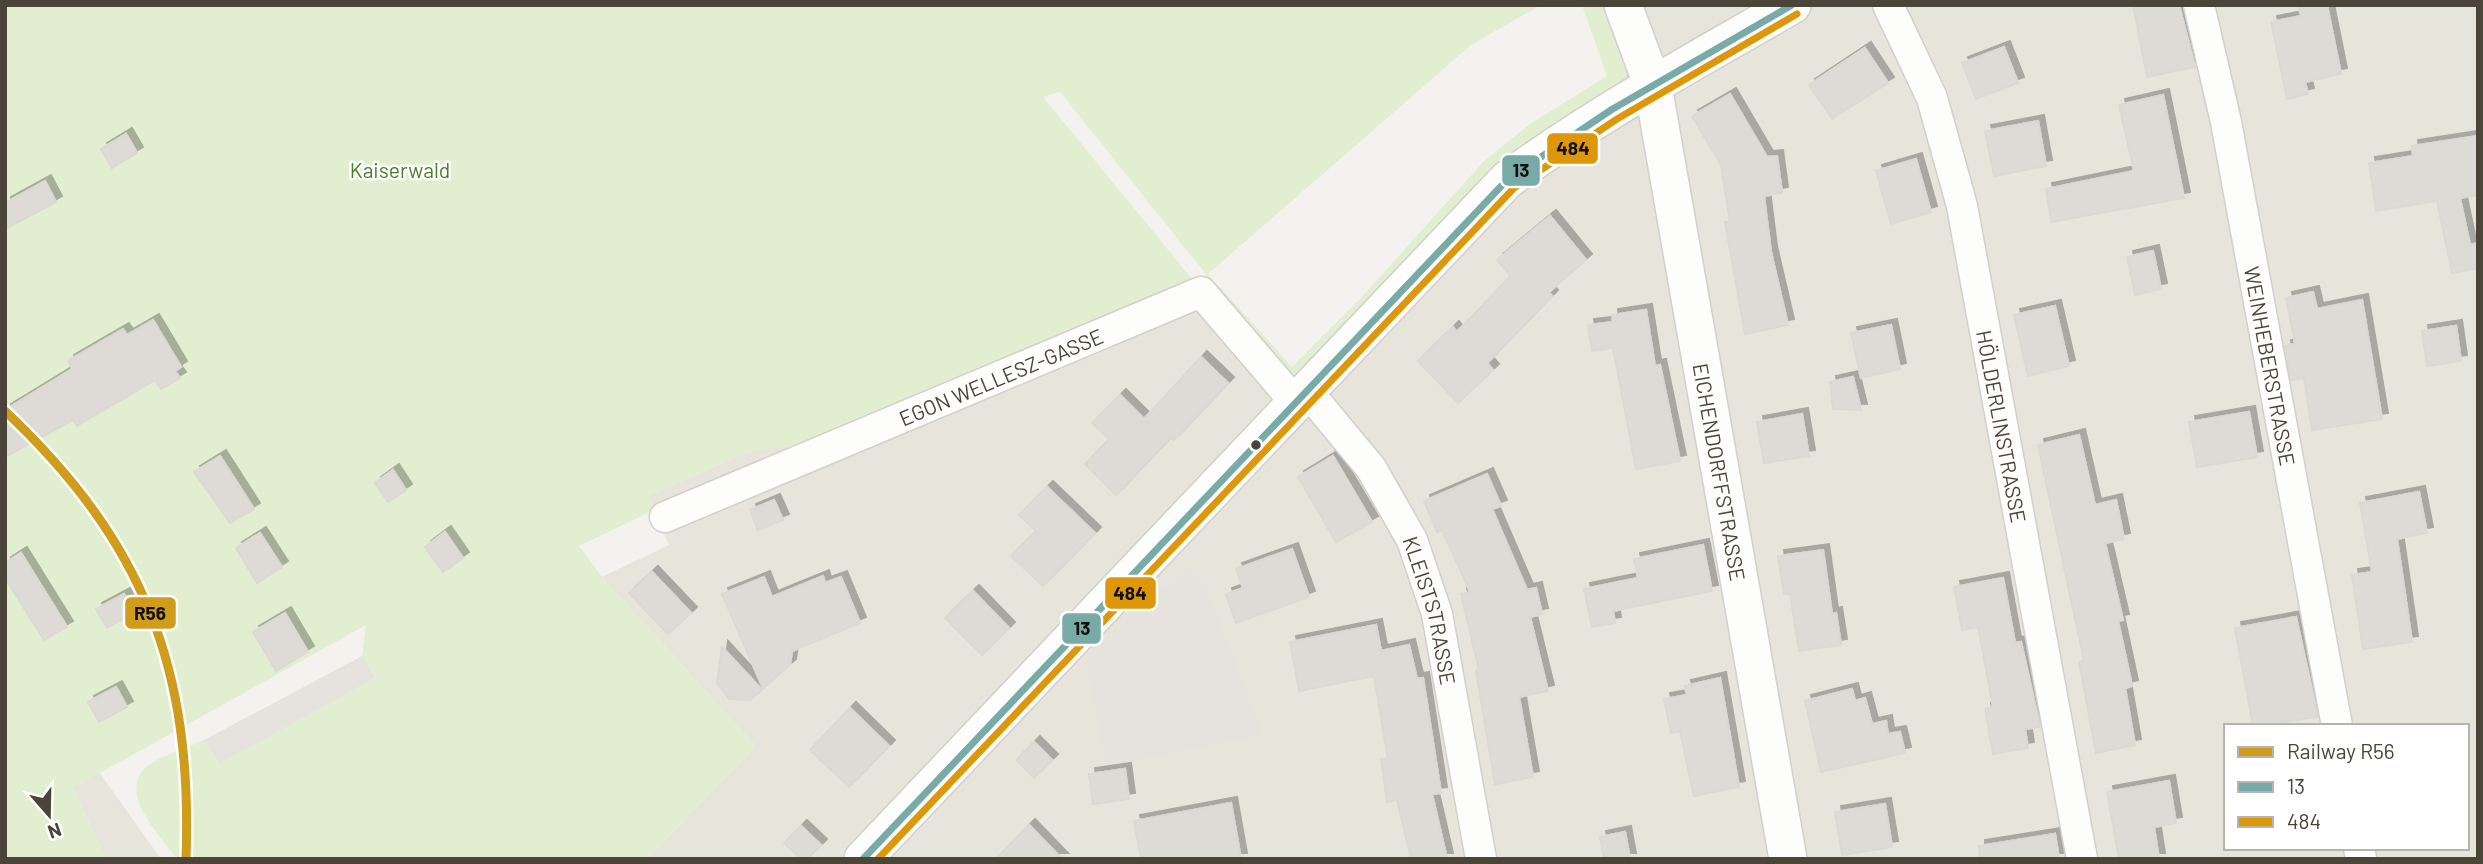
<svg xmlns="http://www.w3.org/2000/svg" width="2483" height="864" viewBox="0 0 2483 864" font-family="Barlow,sans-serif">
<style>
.residential{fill:#e7e4dc;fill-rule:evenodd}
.green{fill:#e1eecf}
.parking{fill:#e6e3df}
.building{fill:#dedbd6;stroke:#dcd9d4;stroke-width:2;filter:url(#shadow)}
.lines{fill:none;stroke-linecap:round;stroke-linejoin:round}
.minor-casing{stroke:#d2d0cb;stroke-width:33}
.tertiary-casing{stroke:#d2d0cb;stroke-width:40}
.minor{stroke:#fdfdfc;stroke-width:30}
.tertiary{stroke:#fdfdfc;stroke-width:37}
.bus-1-casing{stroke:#fff;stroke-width:12}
.bus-2-casing{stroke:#fff;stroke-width:12}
.bus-1{stroke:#78aba7;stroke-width:7}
.bus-2{stroke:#dd9709;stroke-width:7}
.rail-1-casing{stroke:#fff;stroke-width:14}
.rail-1{stroke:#d09c1c;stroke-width:9}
.bus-dot{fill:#4b4439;stroke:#fff;stroke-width:2.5}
.labels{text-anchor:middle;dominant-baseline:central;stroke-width:5;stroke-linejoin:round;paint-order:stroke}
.park-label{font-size:21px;fill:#4a7f2a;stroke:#fff}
.street-label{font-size:21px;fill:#4b4439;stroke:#fff}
.line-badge{stroke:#fff;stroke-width:2.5}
.pale-badge-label{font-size:19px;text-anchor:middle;font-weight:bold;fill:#111}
</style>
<defs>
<filter id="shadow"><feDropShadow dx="6" dy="-6" stdDeviation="0" flood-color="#0004"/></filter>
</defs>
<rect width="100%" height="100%" fill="#f4f2ee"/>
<path class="residential" d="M1611 5H2478V859H647L756 746 602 577 669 545 648 496 748 452 773 447 797 449 1208 274 1286 374 1618 91ZM2226 726H2467V848H2226Z
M99 772 161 859H106L73 788Z"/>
<path class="green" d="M5 5H1541L1471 45 1208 274 1292 367 1361 298 1484 161 1530 124 1607 76 1582 5H1611L1632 69 1627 80 1303 376 1286 374 1060 92 1043 97 1192 279 797 449 773 447 748 452 648 496 654 510 579 546 602 577 756 746 647 859H177C160 835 114 791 149 765 165 754 187 748 204 740L218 763 375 678 362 656 366 625 73 788 106 859H5Z"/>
<path class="parking" d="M1187 567 1207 589 1263 735 1107 766 1086 661Z
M362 656 375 678 219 764 204 740Z"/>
<path class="building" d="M2133 5H2179L2195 67 2147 77Z
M2298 5H2327L2341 74 2305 82 2308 94 2287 99 2271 22 2301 16Z
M2004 47 2018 83 1976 99 1962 63Z
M1865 48 1888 83 1832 119 1809 85Z
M1730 94 1767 157 1777 156 1782 193 1764 196 1771 252 1788 325 1745 334 1725 222H1730L1721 165 1692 116Z
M2163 95 2184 198 2051 222 2046 189 2134 171 2119 105Z
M2038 121 2046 166 1994 176 1985 131Z
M126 134 137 153 112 168 101 149Z
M2478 136V195L2460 198 2470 245 2478 243V268L2452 273 2437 201 2376 211 2369 163 2413 156 2412 146Z
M1916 159 1931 212 1891 224 1876 171Z
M45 181 56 202 5 229V203Z
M1550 216 1586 260 1549 292 1552 296 1487 363 1493 370 1458 403 1418 361 1453 327 1457 332 1511 276 1497 260Z
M2153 251 2161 289 2135 295 2127 257Z
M2313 292 2317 309 2362 300 2382 419 2312 430 2304 378 2291 380 2285 346 2295 344 2286 298Z
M2055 306 2069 366 2028 376 2014 315Z
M1646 310 1655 366 1660 365 1680 461 1636 469 1613 348 1592 351 1588 325 1613 322 1612 315Z
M153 320 181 367 175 371 180 378 161 389 155 380 77 426 73 420 5 457V410L72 369 68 361 123 329 127 335Z
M1891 325 1900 369 1861 378 1851 333Z
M2456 326 2461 361 2427 366 2422 331Z
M1201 357 1228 383 1174 440 1171 437 1116 495 1085 464 1109 439 1092 423 1120 395 1144 419Z
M1853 377 1861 410 1833 409 1830 382Z
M2249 412 2257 457 2197 467 2189 422Z
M1802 414 1809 456 1764 463 1757 422Z
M2079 435 2095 505 2116 500 2124 539 2105 543 2123 620 2118 621 2132 686 2125 688 2135 745 2096 753 2079 662 2084 661 2038 445Z
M220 456 254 509 230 523 194 472Z
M1333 456 1372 522 1336 542 1298 477Z
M393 470 406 490 388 502 375 483Z
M1487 474 1501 506 1492 509 1527 590 1536 588 1542 614 1530 617 1548 691 1519 697 1533 777 1495 784 1476 671 1479 670 1461 594 1470 592 1442 530 1437 532 1424 501Z
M1047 487 1095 533 1043 586 1011 556 1036 531 1019 515Z
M2419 492 2427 533 2397 539 2412 642 2363 649 2352 575 2372 572 2360 503Z
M774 500 783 520 758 530 750 510Z
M445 532 463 558 443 572 425 547Z
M260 533 282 567 257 583 236 548Z
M1703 545 1712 591 1613 611 1615 623 1592 627 1584 589 1638 578 1634 559Z
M1292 549 1309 597 1236 623 1226 594 1243 588 1236 569Z
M1823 550 1832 614 1836 613 1841 645 1799 651 1790 594H1784L1778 556Z
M21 553 67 627 44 640 5 578V563Z
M652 572 691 613 668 634 629 593Z
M823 576 825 583 841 577 860 623 792 651 790 665 763 688 722 594 764 577 772 597Z
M2003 578 2015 643 2021 642 2040 727 2025 729 2028 748 1993 754 1985 709 1993 707 1978 627 1962 630 1954 587Z
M973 591 1009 628 982 655 945 618Z
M124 594 135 612 107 628 96 609Z
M285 613 308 652 276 671 253 632Z
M2296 617 2318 717 2253 726 2235 628Z
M1376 625 1381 651 1409 645 1417 679 1423 678 1441 793 1432 794 1447 859H1411L1397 800 1387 802 1381 759H1388L1374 676 1299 691 1290 642Z
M722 647 762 690 750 700 729 699 717 683Z
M1720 678 1739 787 1694 796 1680 731 1671 733 1664 699 1687 695 1685 686Z
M116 687 127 707 99 722 88 702Z
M1852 689 1855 701 1865 698 1872 724 1886 721 1888 734 1900 732 1905 753 1821 772 1805 701Z
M850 708 889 746 849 787 810 750Z
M1034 742 1052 760 1034 778 1016 760Z
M1125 769 1129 799 1093 804 1089 774Z
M2169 781 2176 823 2154 827 2159 859H2119L2107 792Z
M1231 803 1241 859H1141L1134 821Z
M1885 804 1892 847 1842 855 1835 812Z
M1029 825 1062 859H996Z
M801 826 821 845 807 859H801L784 843Z
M1625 832 1630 859H1604L1600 837Z
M2055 834 2059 859H1980L1979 846Z"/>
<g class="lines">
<defs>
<g id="minor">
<path id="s1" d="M1888 5 1932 98 1962 206 2082 859"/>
<path id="s2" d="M2199 5 2226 122 2337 726"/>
<path id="s3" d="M1307 391 1371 468 1412 540 1437 614 1481 859"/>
<path id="s4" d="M665 517 1201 292 1296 403"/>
<path d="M2359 848 2361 859"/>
</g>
<g id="tertiary">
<path id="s5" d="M1623 5 1653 86 1788 859"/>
<path d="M863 859 1507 180C1597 114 1695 61 1792 5"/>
</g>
</defs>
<use href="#minor" class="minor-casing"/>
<use href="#tertiary" class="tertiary-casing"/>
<use href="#minor" class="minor"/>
<use href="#tertiary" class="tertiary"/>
<defs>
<path id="bus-1" d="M863 859 1507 180 1611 110 1792 5"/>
<path id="bus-2" d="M878 859 1514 188 1617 119 1797 14"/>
</defs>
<use href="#bus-1" class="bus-1-casing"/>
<use href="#bus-2" class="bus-2-casing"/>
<use href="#bus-1" class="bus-1"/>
<use href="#bus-2" class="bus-2"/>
<defs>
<path id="rail-1" d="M5 411C144 542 193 669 186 859"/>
</defs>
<use href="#rail-1" class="rail-1-casing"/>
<use href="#rail-1" class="rail-1"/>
</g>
<circle class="bus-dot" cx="1256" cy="445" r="6"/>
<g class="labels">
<g class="park-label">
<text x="400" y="169">Kaiserwald</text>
</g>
<g class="street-label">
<text stroke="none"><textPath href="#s2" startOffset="368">WEINHEBERSTRASSE</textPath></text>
<text stroke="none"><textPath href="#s4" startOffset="364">EGON WELLESZ-GASSE</textPath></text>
<text stroke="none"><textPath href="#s1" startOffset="439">HÖLDERLINSTRASSE</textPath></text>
<text stroke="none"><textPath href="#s5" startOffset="478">EICHENDORFFSTRASSE</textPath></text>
<text stroke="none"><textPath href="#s3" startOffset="256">KLEISTSTRASSE</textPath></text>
</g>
</g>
<g class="line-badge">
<rect x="1546" y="132" width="53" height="33" rx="7" fill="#dd9709"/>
<rect x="1501" y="154" width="40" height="33" rx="7" fill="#78aba7"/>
<rect x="1104" y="576" width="53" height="34" rx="7" fill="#dd9709"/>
<rect x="124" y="596" width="53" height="34" rx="7" fill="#d09c1c"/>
<rect x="1061" y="612" width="41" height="33" rx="7" fill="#78aba7"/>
</g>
<g class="pale-badge-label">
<text x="1573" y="155">484</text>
<text x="1521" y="177">13</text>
<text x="1130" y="600">484</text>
<text x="150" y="620">R56</text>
<text x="1082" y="635">13</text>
</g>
<rect width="2483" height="864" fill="none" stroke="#4b4439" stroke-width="14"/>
<rect x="2224" y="724" width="245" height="126" fill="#ffffff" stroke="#b7b4b0" stroke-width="2"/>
<rect x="2238" y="747" width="35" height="10" fill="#d09c1c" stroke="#b7b4b0" stroke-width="2"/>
<text x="2287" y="759" font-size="21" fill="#4b4439">Railway R56</text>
<rect x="2238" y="782" width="35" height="10" fill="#78aba7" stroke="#b7b4b0" stroke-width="2"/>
<text x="2287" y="794" font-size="21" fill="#4b4439">13</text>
<rect x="2238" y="817" width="35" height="10" fill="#dd9709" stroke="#b7b4b0" stroke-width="2"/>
<text x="2287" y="829" font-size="21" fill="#4b4439">484</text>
<g transform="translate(49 815) rotate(160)" stroke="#ffffff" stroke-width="5" paint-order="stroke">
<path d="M0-5L12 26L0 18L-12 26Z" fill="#4b4439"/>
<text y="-10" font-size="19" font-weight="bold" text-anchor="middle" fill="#4b4439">N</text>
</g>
</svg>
